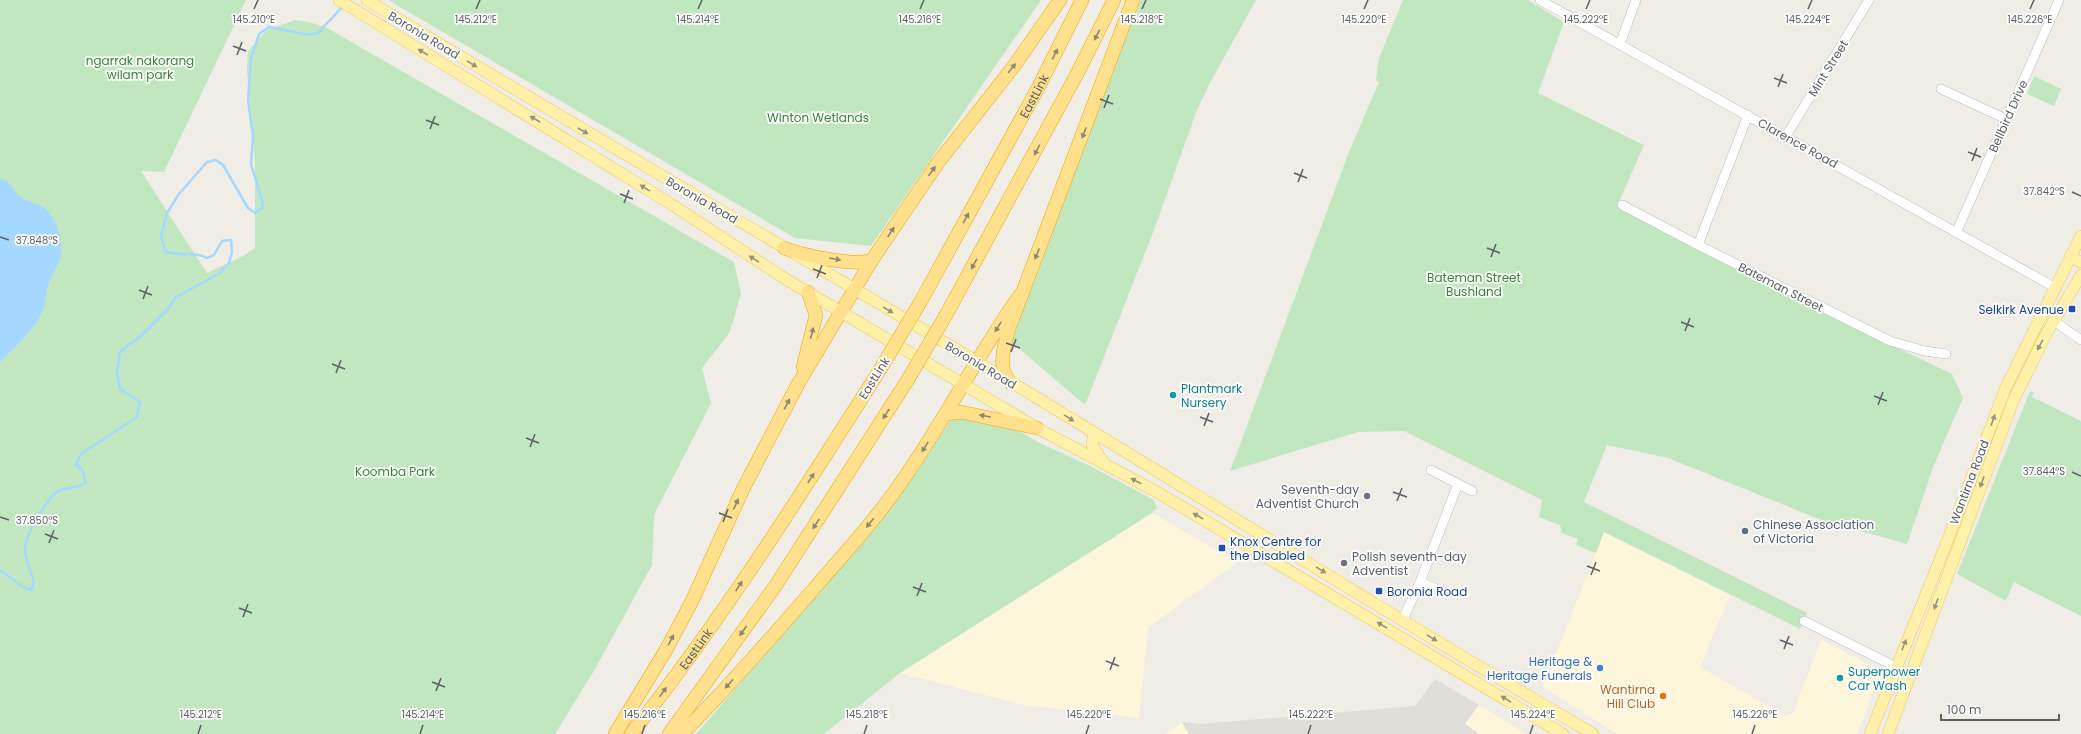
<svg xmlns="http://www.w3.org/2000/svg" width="2081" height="734" viewBox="0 0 2081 734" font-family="Poppins,sans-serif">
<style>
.commercial{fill:#fef6da}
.industrial{fill:#e0ded9}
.green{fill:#c1e7c1}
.water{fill:#a5d8ff}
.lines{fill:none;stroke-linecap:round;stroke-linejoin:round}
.stream{stroke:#a5d8ff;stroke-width:2.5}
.minor-casing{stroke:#b7babf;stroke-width:10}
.major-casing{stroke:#f4c759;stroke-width:12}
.highway-casing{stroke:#f4a500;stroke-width:14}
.minor{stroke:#fff;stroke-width:9}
.major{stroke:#fff0aa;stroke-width:11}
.highway{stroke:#ffe08c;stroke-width:13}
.highway-bridge-casing{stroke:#f4a500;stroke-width:14;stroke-linecap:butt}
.highway-bridge{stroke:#ffe08c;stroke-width:13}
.oneway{fill:#8d8671}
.oneway2{fill:#95927d}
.ticks{fill:none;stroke:#5c6065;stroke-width:1.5}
.transit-dot{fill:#1a4fb4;stroke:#fff;stroke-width:1.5}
.culture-dot{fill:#0f9aa8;stroke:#fff;stroke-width:1.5}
.worship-dot{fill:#6b7280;stroke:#fff;stroke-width:1.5}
.service-dot{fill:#5c6f8a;stroke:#fff;stroke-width:1.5}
.shop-dot{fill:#3f7fe0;stroke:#fff;stroke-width:1.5}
.food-dot{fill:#e8710a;stroke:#fff;stroke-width:1.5}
.labels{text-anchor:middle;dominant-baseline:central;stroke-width:3.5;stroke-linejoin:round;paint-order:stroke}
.street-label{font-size:12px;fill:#5c6065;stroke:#fff}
.park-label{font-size:12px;fill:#338536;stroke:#fff}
.transit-label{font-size:12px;fill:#164399;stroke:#fff;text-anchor:start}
.culture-label{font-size:12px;fill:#0d838f;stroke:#fff;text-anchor:start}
.worship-label{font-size:12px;fill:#5b616d;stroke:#fff;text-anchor:end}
.service-label{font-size:12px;fill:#4e5e75;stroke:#fff;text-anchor:start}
.shop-label{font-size:12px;fill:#366cbe;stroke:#fff;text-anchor:end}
.food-label{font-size:12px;fill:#c56008;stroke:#fff;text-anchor:end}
.ticks-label{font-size:10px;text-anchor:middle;fill:#5c6065;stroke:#fff;stroke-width:3.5;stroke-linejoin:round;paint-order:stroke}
</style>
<rect width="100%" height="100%" fill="#efede5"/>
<path class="commercial" d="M1152 513 1238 562 1148 628 1139 718 1024 705 900 673Z
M1604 532 1730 595 1700 667 1785 716 1793 713 1821 640 1882 671 1857 734H1617L1543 687Z
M1479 705 1526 734H1479L1465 724Z
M1182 722 1189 734H1165Z"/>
<path class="industrial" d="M1435 679 1479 705 1465 724 1479 734H1189L1182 722 1200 724 1415 706Z"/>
<path class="green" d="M0 0H246L164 172 141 171 207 273 245 255 255 248V162L247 69 248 51 267 30 295 20 309 22 327 28 734 262 741 294 730 332 702 368 711 403 654 515 652 565 595 669 555 734H0Z
M388 0H1041L871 246 795 238Z
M1141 0H1256L1211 81 1197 110 1154 230 1085 405 1010 341 1038 272 1086 138Z
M1403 0H1528L1564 22 1538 93 1644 145 1617 206 1792 297 1952 374 1963 398 1934 465 1907 544 1819 519 1668 458 1607 445 1584 502 1807 613 1800 629 1604 532 1596 553 1576 545 1578 539 1562 533 1560 525 1539 517 1542 500 1404 431 1358 432 1230 471 1349 152 1379 82 1376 80 1379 58Z
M2034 76 2061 89 2054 106 2027 94Z
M2030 391 2034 393 2032 397 2081 421V616L2014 582 2006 601 1957 574Z
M961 417 1013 428 1042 444 1090 466 1154 500 1157 508 1152 513 900 673 824 734H696L860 545 917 472 950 421Z"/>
<path class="water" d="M0 179C16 183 11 192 22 198 29 203 39 202 47 210 58 221 65 246 59 261 57 268 52 274 50 280 46 289 47 299 44 307 36 329 16 346 0 362Z"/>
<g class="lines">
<path class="stream" d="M0 570 22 586 31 590 34 583C32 571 24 559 25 547 27 533 47 496 60 490 69 487 75 489 86 483L83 471 76 464 81 454 137 417 140 402 120 389 117 372 120 352 142 335 168 309 175 298 220 273 229 263 232 252 231 240 222 241 214 255 207 258C191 250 180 258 165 251L161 236 167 213 179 194 207 162 216 160 223 165 248 208 255 213 263 207 262 200 251 164 253 136 248 100 251 59 259 34 269 27 309 35 318 33 343 6"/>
<defs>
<path id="minor" d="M1540 0 2054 287
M1620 44 1636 0
M1941 89 2006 119
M1786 136 1869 0
M1622 205 1698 245 1890 341 1925 351 1946 354
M1956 233 2059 0
M1698 245 1748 115
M2054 321 2081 340
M1431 470 1472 491
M1420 582 1444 592
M1402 621 1420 582 1458 484
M1804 621 1896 667"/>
<path id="major" d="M339 0 671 204 787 280 1037 428 1157 492 1563 734
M367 0C588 135 813 262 1034 396 1220 509 1405 624 1593 734
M2070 257 2081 262
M1094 434 1092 445 1104 463
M1870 734 1945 547 2006 387 2081 236
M1888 734 2014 399 2045 336 2081 275"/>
<g id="highway">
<path d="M784 248C802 255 855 267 872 260"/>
<path id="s1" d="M921 301 1038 88 1082 0"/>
<path d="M946 315 1078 72 1114 0"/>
<path d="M803 367 816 315 808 292"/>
<path d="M1010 382C997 367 1004 349 1008 331L1133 0"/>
<path d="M946 414 961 412 1037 428"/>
<path d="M615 734 666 650 692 601 743 489 798 384 872 260 937 164 1014 66 1060 0"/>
<path id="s2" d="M631 734C723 618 802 493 881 368"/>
<path d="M669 734 776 585 907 381"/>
<path d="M682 734C729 686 774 635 818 584 844 554 872 524 895 491 941 428 975 358 1020 295"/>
</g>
</defs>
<use href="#minor" class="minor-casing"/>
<use href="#major" class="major-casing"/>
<use href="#highway" class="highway-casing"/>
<use href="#minor" class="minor"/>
<use href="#major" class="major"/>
<use href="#highway" class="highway"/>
<defs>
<path id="highway-bridge" d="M881 368 921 301
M907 381 946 315"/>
</defs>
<use href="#highway-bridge" class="highway-bridge-casing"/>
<use href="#highway-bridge" class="highway-bridge"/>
</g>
<defs><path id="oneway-solid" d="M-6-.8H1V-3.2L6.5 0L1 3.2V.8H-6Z"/></defs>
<g class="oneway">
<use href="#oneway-solid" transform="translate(1097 35) rotate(117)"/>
<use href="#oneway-solid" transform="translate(1055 54) rotate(-63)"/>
<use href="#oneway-solid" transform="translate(1012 68) rotate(-52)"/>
<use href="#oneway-solid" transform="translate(1084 133) rotate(111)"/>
<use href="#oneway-solid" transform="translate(1037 150) rotate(118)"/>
<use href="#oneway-solid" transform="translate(932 171) rotate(-55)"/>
<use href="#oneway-solid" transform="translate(966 218) rotate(-61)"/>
<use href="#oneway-solid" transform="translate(891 232) rotate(-57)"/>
<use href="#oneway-solid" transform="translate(1037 254) rotate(112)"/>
<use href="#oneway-solid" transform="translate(835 259) rotate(10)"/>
<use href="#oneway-solid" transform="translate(974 264) rotate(119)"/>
<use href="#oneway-solid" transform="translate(998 327) rotate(121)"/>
<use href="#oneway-solid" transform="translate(812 333) rotate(-75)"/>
<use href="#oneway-solid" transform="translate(787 404) rotate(-62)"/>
<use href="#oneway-solid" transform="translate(886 414) rotate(122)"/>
<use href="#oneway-solid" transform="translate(985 416) rotate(-170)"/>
<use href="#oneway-solid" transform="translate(925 447) rotate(122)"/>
<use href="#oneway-solid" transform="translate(811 478) rotate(-58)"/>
<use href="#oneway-solid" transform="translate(736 504) rotate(-66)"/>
<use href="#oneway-solid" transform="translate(870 523) rotate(129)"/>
<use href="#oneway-solid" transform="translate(816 524) rotate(124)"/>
<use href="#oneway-solid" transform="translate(739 586) rotate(-56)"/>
<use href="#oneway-solid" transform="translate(743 631) rotate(125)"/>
<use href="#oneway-solid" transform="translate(671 640) rotate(-62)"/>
<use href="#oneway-solid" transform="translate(729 684) rotate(132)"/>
<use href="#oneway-solid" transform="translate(663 692) rotate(-54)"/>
</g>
<g class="oneway2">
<use href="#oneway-solid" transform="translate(423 52) rotate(-149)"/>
<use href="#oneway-solid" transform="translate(472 64) rotate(31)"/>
<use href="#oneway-solid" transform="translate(535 119) rotate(-149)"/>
<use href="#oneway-solid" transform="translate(583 131) rotate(30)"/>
<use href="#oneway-solid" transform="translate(645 188) rotate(-148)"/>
<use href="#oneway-solid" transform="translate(754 259) rotate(-148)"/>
<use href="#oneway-solid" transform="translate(888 310) rotate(31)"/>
<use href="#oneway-solid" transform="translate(2040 345) rotate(118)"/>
<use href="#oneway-solid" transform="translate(1069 418) rotate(32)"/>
<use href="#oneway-solid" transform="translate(1993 420) rotate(-70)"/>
<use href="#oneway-solid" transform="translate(1136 481) rotate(-152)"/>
<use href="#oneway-solid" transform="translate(1982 482) rotate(110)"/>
<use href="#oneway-solid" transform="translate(1198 516) rotate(-150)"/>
<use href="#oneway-solid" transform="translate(1321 570) rotate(32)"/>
<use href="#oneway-solid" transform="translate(1936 604) rotate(110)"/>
<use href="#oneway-solid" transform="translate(1382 625) rotate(-149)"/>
<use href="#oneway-solid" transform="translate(1432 638) rotate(31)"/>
<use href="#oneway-solid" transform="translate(1904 645) rotate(-68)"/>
<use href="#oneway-solid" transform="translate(1506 699) rotate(-149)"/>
</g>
<path class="ticks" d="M254 9 258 0M476 9 480 0M698 9 702 0M920 9 924 0M1142 9 1146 0M1364 9 1368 0M1586 9 1590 0M1808 9 1812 0M2030 9 2034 0M233 46 246 51M237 55 242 42M1774 78 1787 83M1778 87 1783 74M1100 99 1113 104M1104 108 1109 95M426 120 439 125M430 129 435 116M1968 152 1981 157M1972 161 1977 148M1294 173 1307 178M1298 182 1303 169M2072 192 2081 196M620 194 633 199M624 203 629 190M0 237 9 240M1487 248 1500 253M1491 257 1496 244M813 269 826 274M817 278 822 265M139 290 152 295M143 299 148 286M1681 322 1694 327M1685 331 1690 318M1006 343 1020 348M1011 352 1016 339M332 364 345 369M336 373 341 360M1874 396 1887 401M1878 405 1883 392M1200 417 1213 422M1204 426 1209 413M526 438 539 443M530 447 535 434M2072 472 2081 476M1393 492 1407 497M1397 501 1402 488M719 513 732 518M0 517 9 520M723 522 728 509M45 534 58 539M49 543 54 530M1587 566 1600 571M1591 575 1596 562M913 587 926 592M917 596 922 583M239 608 252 613M243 617 248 604M1780 640 1793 645M1784 649 1789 636M1106 661 1119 666M1110 670 1115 657M432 682 445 687M436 691 441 678M198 734 201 725M420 734 423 725M642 734 645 725M864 734 867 725M1086 734 1089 725M1308 734 1311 725M1530 734 1533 725M1752 734 1755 725"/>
<g class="transit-dot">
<rect x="2068" y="305" width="8" height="8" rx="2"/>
<rect x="1218" y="544" width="8" height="8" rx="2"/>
<rect x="1375" y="587" width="8" height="8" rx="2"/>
</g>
<g class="culture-dot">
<circle cx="1173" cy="395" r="4"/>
<circle cx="1840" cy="678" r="4"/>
</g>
<g class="worship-dot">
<circle cx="1367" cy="496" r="4"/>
<circle cx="1344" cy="563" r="4"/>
</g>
<circle class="service-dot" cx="1745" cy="531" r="4"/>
<circle class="shop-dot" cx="1600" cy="668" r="4"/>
<circle class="food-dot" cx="1663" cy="696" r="4"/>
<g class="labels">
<g class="street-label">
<text transform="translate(424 35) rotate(31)">Boronia Road</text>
<text transform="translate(1828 68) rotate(-58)">Mint Street</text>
<text stroke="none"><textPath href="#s1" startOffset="234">EastLink</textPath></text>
<text transform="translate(2008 116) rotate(-66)">Bellbird Drive</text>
<text transform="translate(1798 143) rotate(29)">Clarence Road</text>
<text transform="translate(702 200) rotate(30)">Boronia Road</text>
<text transform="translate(1781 287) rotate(27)">Bateman Street</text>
<text transform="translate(981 365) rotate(31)">Boronia Road</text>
<text transform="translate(874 378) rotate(-58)">EastLink</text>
<text transform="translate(1969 482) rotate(-69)">Wantirna Road</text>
<text stroke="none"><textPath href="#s2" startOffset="107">EastLink</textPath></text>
</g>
<g class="park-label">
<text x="140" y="60">ngarrak nakorang<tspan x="140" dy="14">wilam park</tspan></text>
<text x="818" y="117">Winton Wetlands</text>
<text x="1474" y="277">Bateman Street<tspan x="1474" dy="14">Bushland</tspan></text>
<text x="395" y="471">Koomba Park</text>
</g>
<g class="transit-label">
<text x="2064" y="309" text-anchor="end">Selkirk Avenue</text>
<text x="1230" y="541">Knox Centre for<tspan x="1230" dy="14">the Disabled</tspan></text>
<text x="1387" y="591">Boronia Road</text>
</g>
<g class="culture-label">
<text x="1181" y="388">Plantmark<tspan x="1181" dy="14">Nursery</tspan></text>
<text x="1848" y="671">Superpower<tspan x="1848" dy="14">Car Wash</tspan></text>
</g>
<g class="worship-label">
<text x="1359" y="489">Seventh-day<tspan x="1359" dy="14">Adventist Church</tspan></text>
<text x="1352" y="556" text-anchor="start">Polish seventh-day<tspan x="1352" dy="14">Adventist</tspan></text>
</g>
<g class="service-label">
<text x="1753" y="524">Chinese Association<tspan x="1753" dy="14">of Victoria</tspan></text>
</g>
<g class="shop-label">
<text x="1592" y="661">Heritage &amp;<tspan x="1592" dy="14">Heritage Funerals</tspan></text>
</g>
<g class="food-label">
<text x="1655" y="689">Wantirna<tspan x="1655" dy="14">Hill Club</tspan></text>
</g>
</g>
<g class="ticks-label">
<text x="698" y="23">145.214°E</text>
<text x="1364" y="23">145.220°E</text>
<text x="1586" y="23">145.222°E</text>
<text x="1808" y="23">145.224°E</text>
<text x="254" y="23">145.210°E</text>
<text x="476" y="23">145.212°E</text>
<text x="920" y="23">145.216°E</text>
<text x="1142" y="23">145.218°E</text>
<text x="2030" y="23">145.226°E</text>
<text x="2044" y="195">37.842°S</text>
<text x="37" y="244">37.848°S</text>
<text x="2044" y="475">37.844°S</text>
<text x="37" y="524">37.850°S</text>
<text x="201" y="718">145.212°E</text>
<text x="423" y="718">145.214°E</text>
<text x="645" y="718">145.216°E</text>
<text x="867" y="718">145.218°E</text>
<text x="1089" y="718">145.220°E</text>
<text x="1311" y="718">145.222°E</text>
<text x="1533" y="718">145.224°E</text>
<text x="1755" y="718">145.226°E</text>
</g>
<path d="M1941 714v6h118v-6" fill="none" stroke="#5c6065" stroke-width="2"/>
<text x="1947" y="714" font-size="12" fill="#5c6065" stroke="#ffffff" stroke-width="3" paint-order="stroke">100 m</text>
</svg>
